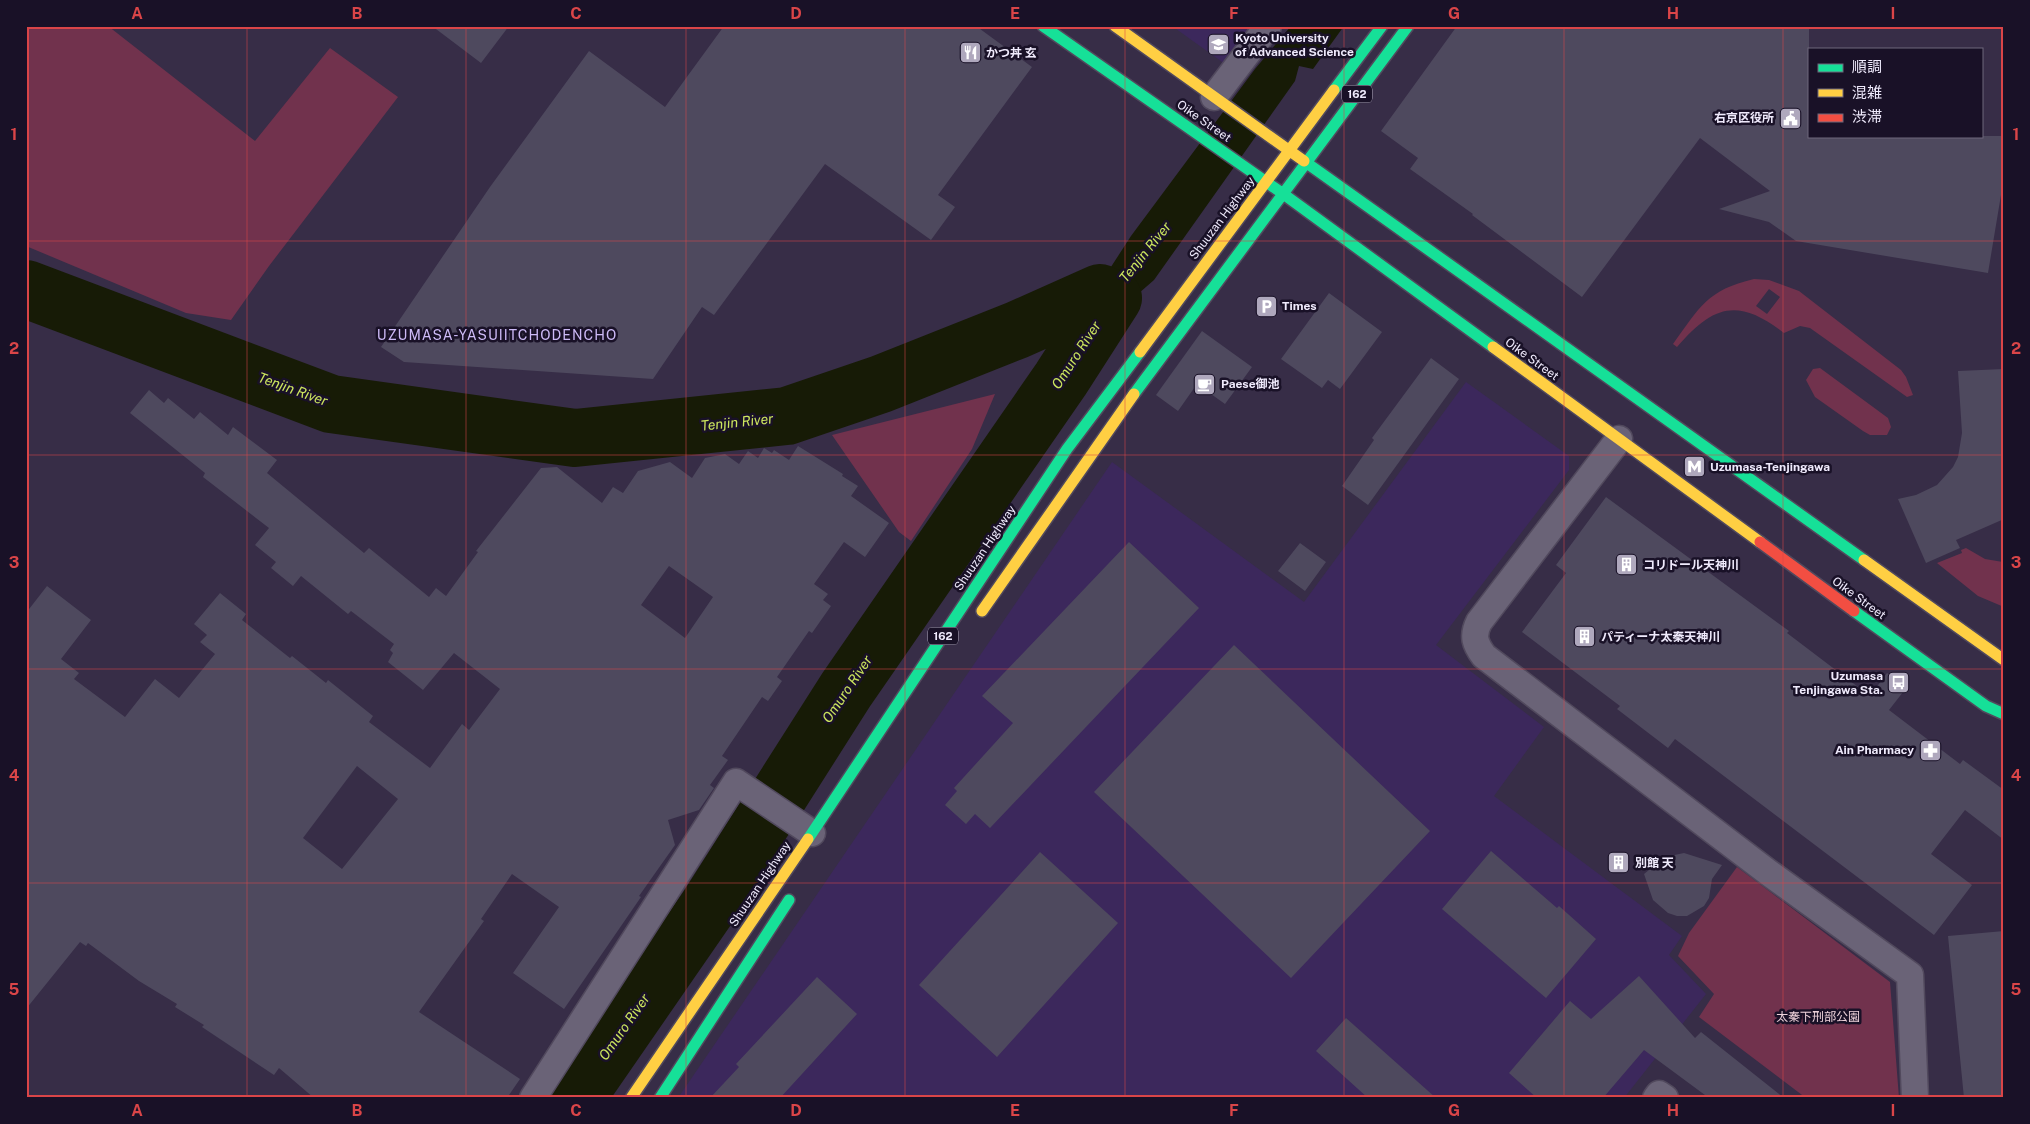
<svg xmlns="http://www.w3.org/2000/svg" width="2030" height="1124" viewBox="0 0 2030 1124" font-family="'Public Sans','Noto Sans JP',sans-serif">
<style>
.built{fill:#3c285c}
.green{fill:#71324d;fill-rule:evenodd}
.water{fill:#171b06}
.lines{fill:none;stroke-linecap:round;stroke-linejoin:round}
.river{stroke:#171b06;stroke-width:58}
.building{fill:#4e495e;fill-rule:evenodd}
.street-casing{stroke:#51495d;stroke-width:29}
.fast-casing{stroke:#51495d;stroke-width:14}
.slow-casing{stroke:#51495d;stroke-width:14}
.jam-casing{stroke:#51495d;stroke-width:14}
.street{stroke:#6a6377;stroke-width:26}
.fast{stroke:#16e098;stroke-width:11}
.slow{stroke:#ffcf43;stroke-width:11}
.jam{stroke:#f24e42;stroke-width:11}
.grid{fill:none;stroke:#da4548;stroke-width:1;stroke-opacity:0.55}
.labels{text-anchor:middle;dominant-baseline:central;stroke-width:5;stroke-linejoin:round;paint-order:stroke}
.shield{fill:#191127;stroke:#afa9bc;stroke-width:1}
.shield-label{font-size:11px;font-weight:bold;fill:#efeafc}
.poi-label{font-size:12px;font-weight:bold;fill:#efeafc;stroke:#191127;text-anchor:start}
.street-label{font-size:12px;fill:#efeafc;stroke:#191127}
.park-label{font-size:12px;fill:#edd2da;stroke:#191127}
.water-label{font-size:14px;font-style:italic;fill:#cce55e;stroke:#191127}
.neighbourhood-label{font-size:14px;letter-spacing:1px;fill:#cdbaf7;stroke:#191127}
.neatline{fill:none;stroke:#da4548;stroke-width:2}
.grid-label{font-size:16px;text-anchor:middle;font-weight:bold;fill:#da4548}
</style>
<rect width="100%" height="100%" fill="#372d47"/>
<path class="built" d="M1172 26H1253L1225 64Z
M1466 382 1569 456V470L1436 645 1544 727 1494 796 1682 936 1669 955 1706 994 1624 1098H678L1112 462 1304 602Z"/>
<path class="green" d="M26 26H108L255 141 330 48 398 97 269 266 231 320 186 313 26 246Z
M1754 279 1769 280 1799 291 1901 370 1906 377 1913 395 1907 397 1810 328 1800 326 1784 333C1738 297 1713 305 1677 347L1673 344C1700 307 1707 290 1754 279ZM1769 289 1780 297 1767 314 1756 306Z
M1820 368 1888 418 1891 427 1887 435H1870L1863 431 1815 397 1806 380 1813 369Z
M995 394 972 449 911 541 899 532 832 435Z
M1966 548 1985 559 2003 562 2004 607 1978 596 1937 563 1962 553 1961 550Z
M1737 867 1890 982 1899 1098H1806L1699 1017 1714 994 1678 956 1689 933Z"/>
<path class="water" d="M1291 26H1344L1313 69 1299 66 1295 81 1154 280 1123 307 1127 314 1090 367 1086 363 1078 370 1057 355 1053 345 1046 339 1036 341 1020 313 1037 304 1033 297 1072 275 1079 286 1109 270 1131 236 1255 69Z"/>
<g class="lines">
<path class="river" d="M26 289 331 404 575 438 787 416 881 384 1017 330 1100 293
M576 1098 708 907 846 690 1061 379 1113 298"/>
</g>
<path class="building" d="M432 26H509L481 63Z
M724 26H976L1032 67 938 195 955 207 931 240 825 164 714 315 702 307 653 379 404 362 381 347 490 187 589 51 665 107Z
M1457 26H1809V136H2004V177L1988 273 1796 241 1769 222 1719 209 1770 191 1700 138 1582 297 1472 215 1473 214 1410 169 1418 158 1381 131Z
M1329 293 1382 332 1340 389 1328 380 1322 388 1281 359Z
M1202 331 1252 367 1225 404 1197 384 1178 411 1156 395Z
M1431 358 1459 379 1368 505 1342 486 1374 440 1372 438Z
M2004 369V519L1956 540 1960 548 1926 563 1898 499 1916 495 1937 485 1953 467 1958 457 1962 433 1958 371Z
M149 390 164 403 168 398 194 419 200 412 228 435 233 427 277 460 267 473 364 553 369 548 429 597 436 588 446 596 478 552 476 551 541 468 557 467 602 503 613 487 623 493 638 471 670 462 692 478 705 458 725 454 739 464 748 451 758 458 764 448 772 453 774 450 789 460 798 446 843 474 842 476 858 486 851 496 889 523 865 557 844 542 814 584 828 594 823 600 831 606 812 633 809 631 777 677 782 681 768 701 762 697 722 756 728 760 710 785 714 788 699 810 668 820 675 845 639 896 641 897 564 1009 513 973 559 907 512 874 481 919 484 921 419 1012 520 1079 507 1098H314L279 1068 274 1075 202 1027 204 1025 175 1007 177 1004 139 981 88 943 86 946 80 942 26 1009V613L47 586 91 620 61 659 79 673 74 679 125 717 155 679 179 698 215 654 200 642 207 635 194 624 220 593 246 614 242 620 290 658 292 656 326 683 328 680 373 716 369 722 430 768 462 724 469 730 500 689 454 653 423 690 388 662 393 653 390 650 394 644 351 611 348 614 301 576 293 586 271 568 276 562 255 545 269 528 203 477 205 473 130 413ZM669 566 713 597 685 638 641 605ZM357 766 398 799 342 869 303 838Z
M1606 497 1789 631 1787 633 1870 696 1887 673 1907 687 1889 710 1960 764 1963 760 2004 790V840L1965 810 1931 854 1972 885 1934 935 1675 739 1668 748 1617 709 1620 706 1522 632 1566 573 1556 565Z
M1129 542 1199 608 990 828 975 814 966 824 945 805 957 791 954 788 1013 723 982 696Z
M1300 543 1326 562 1305 591 1278 571Z
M1234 645 1430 831 1291 978 1094 792Z
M1491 851 1557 908 1559 906 1596 939 1546 998 1442 909Z
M1040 852 1118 923 997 1057 919 985Z
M1684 853 1722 865 1712 879 1709 898 1704 906 1687 916H1677L1668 913 1653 900 1644 874 1665 857Z
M2004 931V1098H1964L1948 936Z
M1639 976 1695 1038 1701 1032 1784 1098H1709L1644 1050 1603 1098H1537L1509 1073 1570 1001 1591 1019Z
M817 977 857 1014 780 1098H710L739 1067 736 1064Z
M1346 1018 1436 1098H1368L1316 1051Z"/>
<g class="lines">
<defs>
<path id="street" d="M1214 97 1268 26
M1619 439 1479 622C1472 636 1475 644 1484 656L1769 873 1910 975 1915 1098
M533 1098 736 782 812 833
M1656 1098 1659 1094 1665 1098"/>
<path id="fast" d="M1043 26 1282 193 1493 347
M1334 90 1382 26
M1304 161 1864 560
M1134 394 1408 26
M1854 611 1986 706 2004 714
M808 839 1067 449 1140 352
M660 1098 789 900"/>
<path id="slow" d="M1115 26 1304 161
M1493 347 1760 542
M1140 352 1334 90
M1864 560 2004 660
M982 611 1134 394
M631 1098 808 839"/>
<path id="jam" d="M1760 542 1854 611"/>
</defs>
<use href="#street" class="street-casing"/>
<use href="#fast" class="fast-casing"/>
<use href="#slow" class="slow-casing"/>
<use href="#jam" class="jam-casing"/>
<use href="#street" class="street"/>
<use href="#fast" class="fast"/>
<use href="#slow" class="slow"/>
<use href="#jam" class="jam"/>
</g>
<path class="grid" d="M247 26V1098M466 26V1098M686 26V1098M905 26V1098M1125 26V1098M1344 26V1098M1564 26V1098M1783 26V1098M26 241H2004M26 455H2004M26 669H2004M26 883H2004"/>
<defs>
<symbol id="university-square" viewBox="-11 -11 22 22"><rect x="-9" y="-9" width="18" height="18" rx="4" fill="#afa8bd" stroke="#191127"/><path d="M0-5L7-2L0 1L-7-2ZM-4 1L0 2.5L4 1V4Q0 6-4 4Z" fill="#fff"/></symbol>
<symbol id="restaurant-square" viewBox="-11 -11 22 22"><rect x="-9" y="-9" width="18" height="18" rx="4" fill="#afa8bd" stroke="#191127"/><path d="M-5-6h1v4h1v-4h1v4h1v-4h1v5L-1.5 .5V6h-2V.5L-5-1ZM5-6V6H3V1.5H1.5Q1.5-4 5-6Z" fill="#fff"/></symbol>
<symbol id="civic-square" viewBox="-11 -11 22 22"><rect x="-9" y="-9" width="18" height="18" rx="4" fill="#afa8bd" stroke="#191127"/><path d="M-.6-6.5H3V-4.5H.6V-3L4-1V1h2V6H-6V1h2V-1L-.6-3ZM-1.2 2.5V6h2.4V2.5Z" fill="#fff"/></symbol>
<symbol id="parking-square" viewBox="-11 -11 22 22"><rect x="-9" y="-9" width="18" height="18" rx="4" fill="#afa8bd" stroke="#191127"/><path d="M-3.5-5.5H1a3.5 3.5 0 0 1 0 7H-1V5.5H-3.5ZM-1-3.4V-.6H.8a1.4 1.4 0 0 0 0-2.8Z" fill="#fff"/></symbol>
<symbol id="cafe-square" viewBox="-11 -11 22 22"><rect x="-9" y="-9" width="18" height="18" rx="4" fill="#afa8bd" stroke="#191127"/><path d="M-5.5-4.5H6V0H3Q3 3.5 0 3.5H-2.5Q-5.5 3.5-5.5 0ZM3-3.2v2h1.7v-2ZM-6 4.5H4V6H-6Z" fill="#fff"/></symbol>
<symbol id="metro-square" viewBox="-11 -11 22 22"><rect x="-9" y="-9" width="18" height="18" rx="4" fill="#afa8bd" stroke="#191127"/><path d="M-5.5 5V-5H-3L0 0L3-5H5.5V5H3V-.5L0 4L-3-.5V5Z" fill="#fff"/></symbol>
<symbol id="building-square" viewBox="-11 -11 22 22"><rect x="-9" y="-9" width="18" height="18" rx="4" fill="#afa8bd" stroke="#191127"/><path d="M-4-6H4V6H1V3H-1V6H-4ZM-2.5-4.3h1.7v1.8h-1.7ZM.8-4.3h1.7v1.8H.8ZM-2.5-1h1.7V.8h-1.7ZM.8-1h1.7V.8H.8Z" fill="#fff"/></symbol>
<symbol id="bus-square" viewBox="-11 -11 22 22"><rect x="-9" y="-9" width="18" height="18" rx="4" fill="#afa8bd" stroke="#191127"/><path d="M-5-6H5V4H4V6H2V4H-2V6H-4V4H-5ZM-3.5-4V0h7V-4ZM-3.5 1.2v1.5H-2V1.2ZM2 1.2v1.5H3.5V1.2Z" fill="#fff"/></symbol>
<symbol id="pharmacy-square" viewBox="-11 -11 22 22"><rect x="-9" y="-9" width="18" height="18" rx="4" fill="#afa8bd" stroke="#191127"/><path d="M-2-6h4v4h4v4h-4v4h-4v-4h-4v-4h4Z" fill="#fff"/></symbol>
</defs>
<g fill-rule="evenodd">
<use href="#university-square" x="1206" y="32" width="25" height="25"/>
<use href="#restaurant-square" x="958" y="40" width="25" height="25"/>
<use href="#civic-square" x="1778" y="106" width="25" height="25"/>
<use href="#parking-square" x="1254" y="294" width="25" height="25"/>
<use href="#cafe-square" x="1192" y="372" width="25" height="25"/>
<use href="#metro-square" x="1682" y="454" width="25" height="25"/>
<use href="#building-square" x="1614" y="552" width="25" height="25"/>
<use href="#building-square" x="1572" y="624" width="25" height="25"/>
<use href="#bus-square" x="1886" y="670" width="25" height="25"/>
<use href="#pharmacy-square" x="1918" y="738" width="25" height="25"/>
<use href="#building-square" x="1606" y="850" width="25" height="25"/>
</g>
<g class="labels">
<g class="shield">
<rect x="1342" y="85.5" width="30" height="17" rx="4"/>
<rect x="928" y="627.5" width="30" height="17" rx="4"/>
</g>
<g class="shield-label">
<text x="1357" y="94">162</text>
<text x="943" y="636">162</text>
</g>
<g class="poi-label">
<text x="1235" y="38">Kyoto University<tspan x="1235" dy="14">of Advanced Science</tspan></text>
<text x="986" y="53">かつ丼 玄</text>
<text x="1774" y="118" text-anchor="end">右京区役所</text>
<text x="1282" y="306">Times</text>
<text x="1221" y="384">Paese御池</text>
<text x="1710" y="467">Uzumasa-Tenjingawa</text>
<text x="1643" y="565">コリドール天神川</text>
<text x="1601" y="637">パティーナ太秦天神川</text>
<text x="1883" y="676" text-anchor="end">Uzumasa<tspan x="1883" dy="14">Tenjingawa Sta.</tspan></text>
<text x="1914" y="750" text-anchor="end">Ain Pharmacy</text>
<text x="1635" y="863">別館 天</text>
</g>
<g class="street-label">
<text transform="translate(1204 121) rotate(35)">Oike Street</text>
<text transform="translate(1222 218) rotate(-53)">Shuuzan Highway</text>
<text transform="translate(1532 359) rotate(36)">Oike Street</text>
<text transform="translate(985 548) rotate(-56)">Shuuzan Highway</text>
<text transform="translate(1859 598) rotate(36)">Oike Street</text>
<text transform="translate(760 884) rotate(-56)">Shuuzan Highway</text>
</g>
<g class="park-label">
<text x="1818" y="1017">太秦下刑部公園</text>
</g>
<g class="water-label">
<text transform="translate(1145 252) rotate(-51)">Tenjin River</text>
<text transform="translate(1076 355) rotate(-57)">Omuro River</text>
<text transform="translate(293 389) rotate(20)">Tenjin River</text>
<text transform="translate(737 422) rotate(-6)">Tenjin River</text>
<text transform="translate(847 689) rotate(-56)">Omuro River</text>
<text transform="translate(624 1027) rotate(-55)">Omuro River</text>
</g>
<g class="neighbourhood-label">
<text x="497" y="335">UZUMASA-YASUIITCHODENCHO</text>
</g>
</g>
<rect width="2030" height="1124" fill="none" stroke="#191127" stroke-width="55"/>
<rect x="1808" y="48" width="175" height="90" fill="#191127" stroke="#6f687c"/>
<rect x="1818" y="64" width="25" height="8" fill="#16e098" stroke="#6f687c"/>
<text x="1852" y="72" font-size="15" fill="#efeafc">順調</text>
<rect x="1818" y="89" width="25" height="8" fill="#ffcf43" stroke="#6f687c"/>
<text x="1852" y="98" font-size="15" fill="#efeafc">混雑</text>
<rect x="1818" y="114" width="25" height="8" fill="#f24e42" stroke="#6f687c"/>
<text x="1852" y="122" font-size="15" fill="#efeafc">渋滞</text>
<rect x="28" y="28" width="1974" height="1068" class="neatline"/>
<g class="grid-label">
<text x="137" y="19">A</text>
<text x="357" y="19">B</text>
<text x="576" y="19">C</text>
<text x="796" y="19">D</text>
<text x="1015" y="19">E</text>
<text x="1234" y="19">F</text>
<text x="1454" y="19">G</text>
<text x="1673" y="19">H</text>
<text x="1893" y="19">I</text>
<text x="14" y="140">1</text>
<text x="2016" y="140">1</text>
<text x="14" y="354">2</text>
<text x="2016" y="354">2</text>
<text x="14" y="568">3</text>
<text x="2016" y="568">3</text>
<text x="14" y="781">4</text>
<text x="2016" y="781">4</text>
<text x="14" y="995">5</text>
<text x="2016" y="995">5</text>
<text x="137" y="1116">A</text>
<text x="357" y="1116">B</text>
<text x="576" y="1116">C</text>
<text x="796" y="1116">D</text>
<text x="1015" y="1116">E</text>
<text x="1234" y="1116">F</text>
<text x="1454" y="1116">G</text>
<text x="1673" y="1116">H</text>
<text x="1893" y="1116">I</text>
</g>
</svg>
